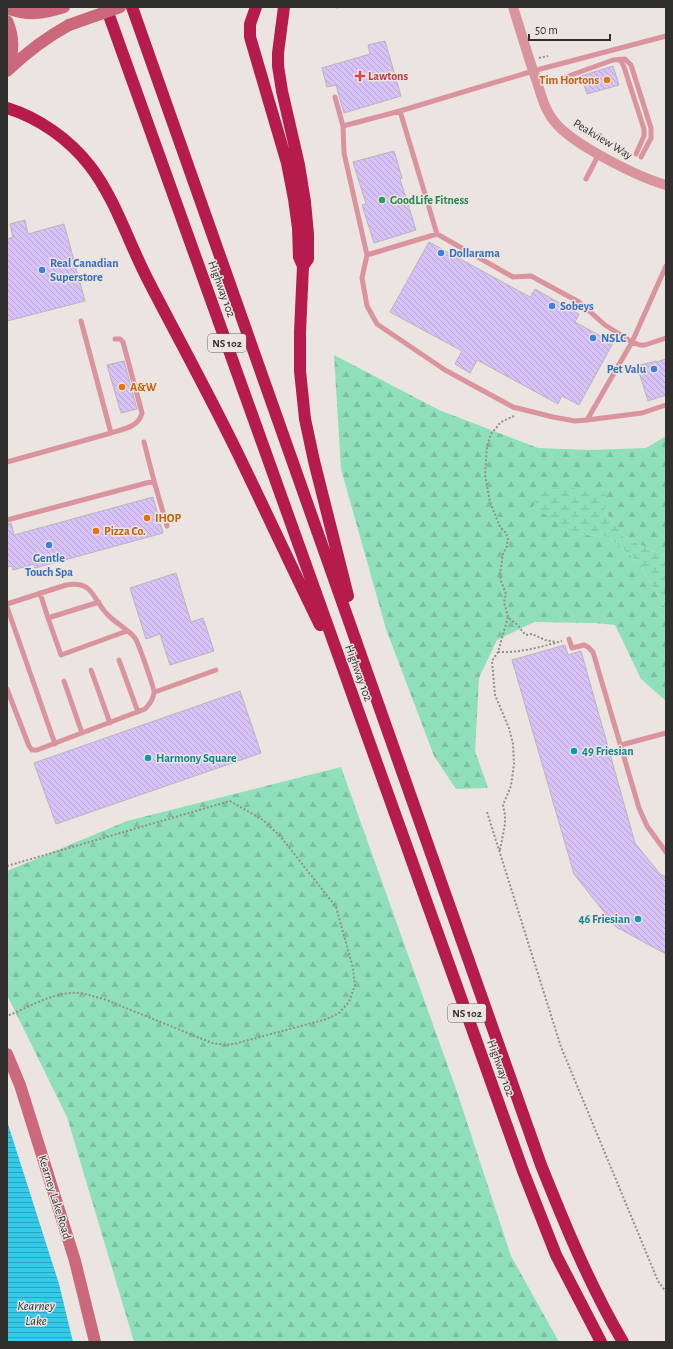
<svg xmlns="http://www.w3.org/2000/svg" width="673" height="1349" viewBox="0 0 673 1349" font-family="'Alegreya Sans',sans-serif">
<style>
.forest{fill:url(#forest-firs)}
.wetland{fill:url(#wetland-marsh)}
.water{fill:url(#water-rules)}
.building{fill:url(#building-back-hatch);stroke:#b8b5bb}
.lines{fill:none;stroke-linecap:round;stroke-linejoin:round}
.path{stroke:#938f8c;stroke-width:2;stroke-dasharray:2 2;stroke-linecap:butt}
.lane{stroke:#d9949e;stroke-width:5}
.street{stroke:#d9949e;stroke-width:10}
.secondary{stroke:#cc687b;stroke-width:12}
.highway{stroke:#b51b4c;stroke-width:12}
.secondary-bridge{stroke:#cc687b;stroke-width:12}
.health-dot{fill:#e0444e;stroke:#ebe4e1;stroke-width:1.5}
.food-dot{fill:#e8710a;stroke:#ebe4e1;stroke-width:1.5}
.leisure-dot{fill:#2e9e5b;stroke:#ebe4e1;stroke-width:1.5}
.shop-dot{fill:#3f7fe0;stroke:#ebe4e1;stroke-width:1.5}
.culture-dot{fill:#0f9aa8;stroke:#ebe4e1;stroke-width:1.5}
.labels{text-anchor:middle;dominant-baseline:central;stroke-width:3;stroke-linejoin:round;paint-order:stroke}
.shield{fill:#ebe4e1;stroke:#696563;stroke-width:1}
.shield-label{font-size:11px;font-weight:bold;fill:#312f2d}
.health-label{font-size:12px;font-weight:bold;fill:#be3a42;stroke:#ebe4e1;text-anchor:start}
.food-label{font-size:12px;font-weight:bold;fill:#c56008;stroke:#ebe4e1;text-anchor:start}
.street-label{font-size:12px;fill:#312f2d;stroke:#ebe4e1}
.leisure-label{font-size:12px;font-weight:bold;fill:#27864d;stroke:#ebe4e1;text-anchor:start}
.shop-label{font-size:12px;font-weight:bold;fill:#366cbe;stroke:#ebe4e1;text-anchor:start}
.culture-label{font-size:12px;font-weight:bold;fill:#0d838f;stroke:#ebe4e1;text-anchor:start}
.water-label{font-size:13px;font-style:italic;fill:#1c343a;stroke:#ebe4e1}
</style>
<defs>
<pattern id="forest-firs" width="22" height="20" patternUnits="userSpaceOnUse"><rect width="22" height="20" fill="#90dfbb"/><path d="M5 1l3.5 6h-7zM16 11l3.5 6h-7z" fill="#7dc0a1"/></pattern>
<pattern id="wetland-marsh" width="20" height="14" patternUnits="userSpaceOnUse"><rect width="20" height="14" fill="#90dfbb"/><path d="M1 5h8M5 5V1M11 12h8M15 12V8" fill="none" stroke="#7dc0a1"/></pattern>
<pattern id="water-rules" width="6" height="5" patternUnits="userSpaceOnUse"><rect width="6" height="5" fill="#34cae9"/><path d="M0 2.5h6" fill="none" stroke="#2da4bd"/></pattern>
<pattern id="building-back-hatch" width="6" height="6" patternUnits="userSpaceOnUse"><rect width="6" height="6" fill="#d8c1f6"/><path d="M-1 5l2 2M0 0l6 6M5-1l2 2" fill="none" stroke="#baa6d3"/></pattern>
</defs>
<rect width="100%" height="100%" fill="#ebe4e1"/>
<path class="forest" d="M334 355 439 410 538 448 590 450 646 448 666 436V557L624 537 605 512 606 496 577 534 609 537 640 564 666 610V701L641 679 615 625 595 623 534 622 497 640 479 678 475 751 488 788 456 789 434 756 386 629 341 469Z
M341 767 456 1089 511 1256 559 1342H134L67 1117 7 995V871L127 821Z"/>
<path class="wetland" d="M567 487 607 495 605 512 624 537 666 557V610L640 564 609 537 577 534 533 507 539 490Z"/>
<path class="water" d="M7 1121 59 1284 73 1342H7Z"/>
<path class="building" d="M385 41 401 96 344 113 336 85 327 87 322 68 370 54 368 45Z
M613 66 619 85 587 94 581 76Z
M394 151 402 178 400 179 416 230 374 243 362 205 366 204 353 162Z
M25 220 28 234 64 224 85 301 7 321V239L13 237 10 224Z
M429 242 530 297 535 289 579 314 575 322 613 343 579 405 562 396 558 404 477 360 470 373 455 364 462 351 390 312Z
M666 359V395L648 401 637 366 656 361V362Z
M124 361 137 409 121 413 107 365Z
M153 497 163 533 35 568 34 564 13 570 12 566 7 567V524L11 523 14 535Z
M176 573 191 622 203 618 214 651 170 665 160 634 146 639 130 588Z
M565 645 568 655 581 651 635 843 660 874 666 877V954L616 927 574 874 512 660Z
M240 691 261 753 56 824 34 763Z"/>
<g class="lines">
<path class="path" d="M337 7 338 8
M539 58 548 56
M508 617 504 602 506 594 501 581 500 573 503 554 507 546 508 539 506 533 500 527 490 502 485 475 487 446 491 434 501 422 514 416
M498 652C520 653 541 647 562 641
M487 812 561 1047 658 1281 666 1292
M500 850 505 824V815L503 805 511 786 514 764 513 744 509 728 495 695 492 661 498 652 508 617 511 620 518 625 522 631 526 635 532 634 545 640 556 642
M7 866 230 801 263 820 281 837 336 907 353 968 355 985 349 1002 339 1013 327 1019 234 1044 225 1045 212 1043 104 999C95 997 88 994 79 993 54 991 30 1007 7 1016"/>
<path class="lane" d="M618 60 621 61 624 67 644 129V136L636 154
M563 78 613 60 625 59 631 65 651 128V138L641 157
M335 97 343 126 344 153 367 255 362 278 367 306 377 324 445 370 513 407 553 417 575 421 587 420 642 413 666 405
M400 111 437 234 513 277 531 276 579 302 605 325 632 342 640 345H645L666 338
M343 126 400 111 533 71 666 36
M586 179 599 154
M367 255 437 234
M587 420 632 342 666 266
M111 433C123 429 139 427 142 413L123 342 120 339H115
M144 442 154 481
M7 462 111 433 81 321
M7 520 154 481 167 526
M40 593 48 618
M99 602 48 618 61 655 127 631
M7 604 66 585C93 580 92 598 107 614 114 622 129 630 135 638 138 642 155 690 154 693 153 700 150 704 145 709L37 750H32L29 746 7 689
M7 607 55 744
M569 639 572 648 584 645 588 647 593 652 639 808 647 826 666 852
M119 660 138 712
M91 670 110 723
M64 681 82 733
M155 692 216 670
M621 745 666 733"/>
<path class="street" d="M513 7C521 32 528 57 537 82 541 95 545 110 554 121 571 144 638 177 666 185"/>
<path class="secondary" d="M7 8C29 16 42 14 64 7
M7 21C14 37 14 53 7 68
M7 71C26 53 45 38 69 25
M7 1054 20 1085 75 1261 95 1342"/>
<path class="highway" d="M106 7 523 1171 556 1255 601 1342
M132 7 541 1165C565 1225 590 1286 623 1342
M256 7 250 24V37L287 163 294 199 298 228 299 257 303 266 300 332V371L305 419 314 461 348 596
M284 7 278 53V66L282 91 299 165 305 202 308 234V259L303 266
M7 108C39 118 69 139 90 166 116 200 129 244 149 282 179 340 211 398 240 458 267 514 293 570 320 625"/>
<path class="secondary-bridge" d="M69 25 120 7"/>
</g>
<path class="health-dot" d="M358 70h4v4h4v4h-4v4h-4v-4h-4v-4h4z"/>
<g class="food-dot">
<circle cx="607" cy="80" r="4"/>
<circle cx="122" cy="387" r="4"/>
<circle cx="147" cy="518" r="4"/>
<circle cx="96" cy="531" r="4"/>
</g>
<circle class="leisure-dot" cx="382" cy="200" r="4"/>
<g class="shop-dot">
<circle cx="441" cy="253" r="4"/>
<circle cx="42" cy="270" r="4"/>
<circle cx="552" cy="306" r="4"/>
<circle cx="593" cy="338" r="4"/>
<circle cx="654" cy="369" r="4"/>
<circle cx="49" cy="545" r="4"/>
</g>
<g class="culture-dot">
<circle cx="574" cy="751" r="4"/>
<circle cx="148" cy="758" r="4"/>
<circle cx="638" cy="919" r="4"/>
</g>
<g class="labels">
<g class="shield">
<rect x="208" y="334" width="38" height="18" rx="3"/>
<rect x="448" y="1004" width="38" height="18" rx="3"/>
</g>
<g class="shield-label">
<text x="227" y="343">NS 102</text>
<text x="467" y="1013">NS 102</text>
</g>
<g class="health-label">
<text x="368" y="76">Lawtons</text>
</g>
<g class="food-label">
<text x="599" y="80" text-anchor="end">Tim Hortons</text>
<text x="130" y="387">A&amp;W</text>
<text x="155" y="518">IHOP</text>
<text x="104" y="531">Pizza Co.</text>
</g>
<g class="street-label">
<text transform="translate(603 139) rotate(31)">Peakview Way</text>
<text transform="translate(222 289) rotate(70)">Highway 102</text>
<text transform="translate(359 673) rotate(70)">Highway 102</text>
<text transform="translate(501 1068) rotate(70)">Highway 102</text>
<text transform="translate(55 1197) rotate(73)">Kearney Lake Road</text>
</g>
<g class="leisure-label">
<text x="390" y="200">GoodLife Fitness</text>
</g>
<g class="shop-label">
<text x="449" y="253">Dollarama</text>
<text x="50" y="263">Real Canadian<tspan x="50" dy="14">Superstore</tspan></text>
<text x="560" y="306">Sobeys</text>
<text x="601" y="338">NSLC</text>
<text x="646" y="369" text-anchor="end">Pet Valu</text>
<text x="49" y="558" text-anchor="middle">Gentle<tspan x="49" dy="14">Touch Spa</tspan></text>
</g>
<g class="culture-label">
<text x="582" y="751">49 Friesian</text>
<text x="156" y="758">Harmony Square</text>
<text x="630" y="919" text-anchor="end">46 Friesian</text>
</g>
<g class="water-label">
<text x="36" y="1306">Kearney<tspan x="36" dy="15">Lake</tspan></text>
</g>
</g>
<rect width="673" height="1349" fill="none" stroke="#312f2d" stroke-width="16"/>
<path d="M529 34v6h81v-6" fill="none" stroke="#312f2d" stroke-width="2"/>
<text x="535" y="34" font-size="12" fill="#312f2d" stroke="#ebe4e1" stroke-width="3" paint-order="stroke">50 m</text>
</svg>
